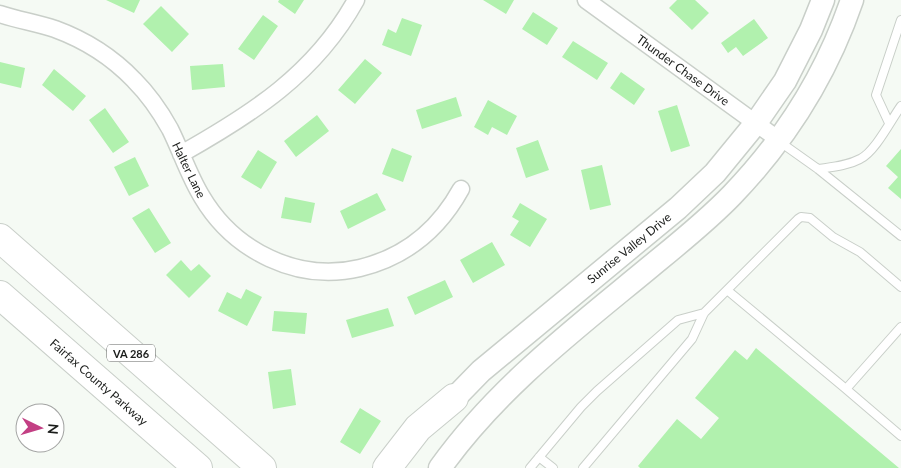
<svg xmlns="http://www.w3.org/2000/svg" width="901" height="468" viewBox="0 0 901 468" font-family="Lato,sans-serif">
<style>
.building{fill:#b1f1ae}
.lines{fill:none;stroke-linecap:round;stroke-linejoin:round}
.lane-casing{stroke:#c9cfc9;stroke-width:10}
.street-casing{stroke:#c9cfc9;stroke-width:19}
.secondary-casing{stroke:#c9cfc9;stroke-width:25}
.highway-casing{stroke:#c9cfc9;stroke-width:30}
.lane{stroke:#fff;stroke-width:8}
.street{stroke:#fff;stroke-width:16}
.secondary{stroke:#fff;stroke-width:22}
.highway{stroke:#fff;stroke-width:28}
.labels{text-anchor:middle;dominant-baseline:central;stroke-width:4.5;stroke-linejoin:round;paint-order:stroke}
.shield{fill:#fff;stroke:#5f615f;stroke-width:1}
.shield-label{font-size:11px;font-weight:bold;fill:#1b1d1b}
.street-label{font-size:12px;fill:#1b1d1b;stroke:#fff}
</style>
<rect width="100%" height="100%" fill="#f5faf4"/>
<path class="building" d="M106 0H140L134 13Z
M279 0H304L295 14 278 2Z
M483 0H514L506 14Z
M677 0H695L709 13 692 30 669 8Z
M161 6 189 34 172 52 143 24Z
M533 12 558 28 547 45 522 29Z
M263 15 278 26 254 60 238 49Z
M402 18 422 25 411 56 382 45 388 29 396 33Z
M754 19 768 38 743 56 736 47 728 53 721 43Z
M573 41 608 63 597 80 562 57Z
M365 59 382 73 355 104 338 90Z
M0 62 25 68 21 88 0 83Z
M223 64 225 87 192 90 190 66Z
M54 69 86 96 73 111 42 85Z
M621 72 645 89 634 105 610 88Z
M456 97 462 116 422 129 416 110Z
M488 100 517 116 507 135 492 127 488 135 474 127Z
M677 105 690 146 671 152 658 111Z
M105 108 129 142 113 153 89 120Z
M317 115 329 131 296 157 284 141Z
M538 140 549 170 526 178 516 148Z
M392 148 412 156 403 182 382 174Z
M901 149V199L888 188 898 177 886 166Z
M258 150 277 162 261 189 241 177Z
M135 157 149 186 129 196 114 167Z
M602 165 611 205 590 210 581 170Z
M377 193 386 210 348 229 340 211Z
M285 197 315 203 311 223 281 218Z
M520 203 547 219 530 247 510 235 519 221 512 217Z
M149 208 171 243 155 253 132 218Z
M492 242 505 265 473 283 460 260Z
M181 260 191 271 199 264 211 276 189 298 166 275Z
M445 280 453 297 415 315 407 297Z
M246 289 262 297 247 326 218 311 227 292 241 299Z
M388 308 394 326 352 338 346 320Z
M274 311 307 313 305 334 272 331Z
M756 348 899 468H640L638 466 677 419 701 439 719 418 695 398 735 350 747 360Z
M291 369 296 405 273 409 268 372Z
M360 408 381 421 360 454 340 442Z"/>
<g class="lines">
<defs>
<path id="lane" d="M889 123 876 95 901 20
M780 142 818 169 901 236
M818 169C832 167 847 166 860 159 875 152 891 120 901 106
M727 290 846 389
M901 327 846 389 901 436
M539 457 553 468
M530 468 581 407 597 391 678 320 704 313
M583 468 692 339 704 313 798 219 801 217 810 218 833 237 860 252 901 287"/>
<path id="street" d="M586 0 779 140
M0 14C18 20 37 23 55 29 85 40 112 57 134 80 148 94 160 111 170 129 181 151 189 176 202 197 234 251 298 283 360 268 405 257 439 229 461 189
M181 154C252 114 315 74 356 0"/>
<path id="secondary" d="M443 410 481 371 678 208 715 173 756 123 785 81 811 30 823 0
M440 468C497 388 575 329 650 267 678 244 707 221 732 195 785 140 827 73 852 0"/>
<path id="highway" d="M0 238 262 468
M0 295 198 468
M387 468 418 428 454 398"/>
</defs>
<use href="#lane" class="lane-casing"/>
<use href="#street" class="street-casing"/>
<use href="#secondary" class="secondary-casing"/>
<use href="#highway" class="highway-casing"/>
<use href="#lane" class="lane"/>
<use href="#street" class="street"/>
<use href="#secondary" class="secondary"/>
<use href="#highway" class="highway"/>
</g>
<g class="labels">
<rect class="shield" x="107" y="344.5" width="48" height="17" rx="4"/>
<g class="shield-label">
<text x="131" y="353">VA 286</text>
</g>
<g class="street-label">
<text transform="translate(683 70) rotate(36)">Thunder Chase Drive</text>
<text transform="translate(189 170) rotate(64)">Halter Lane</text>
<text transform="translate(629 248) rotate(-39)">Sunrise Valley Drive</text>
<text transform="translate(99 382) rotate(41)">Fairfax County Parkway</text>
</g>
</g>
<g transform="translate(40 428) rotate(95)"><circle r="24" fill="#ffffff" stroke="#a4a5a4"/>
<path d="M0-4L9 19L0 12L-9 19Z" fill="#c33f84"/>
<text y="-8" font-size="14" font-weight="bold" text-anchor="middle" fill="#1b1d1b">N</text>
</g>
</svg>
